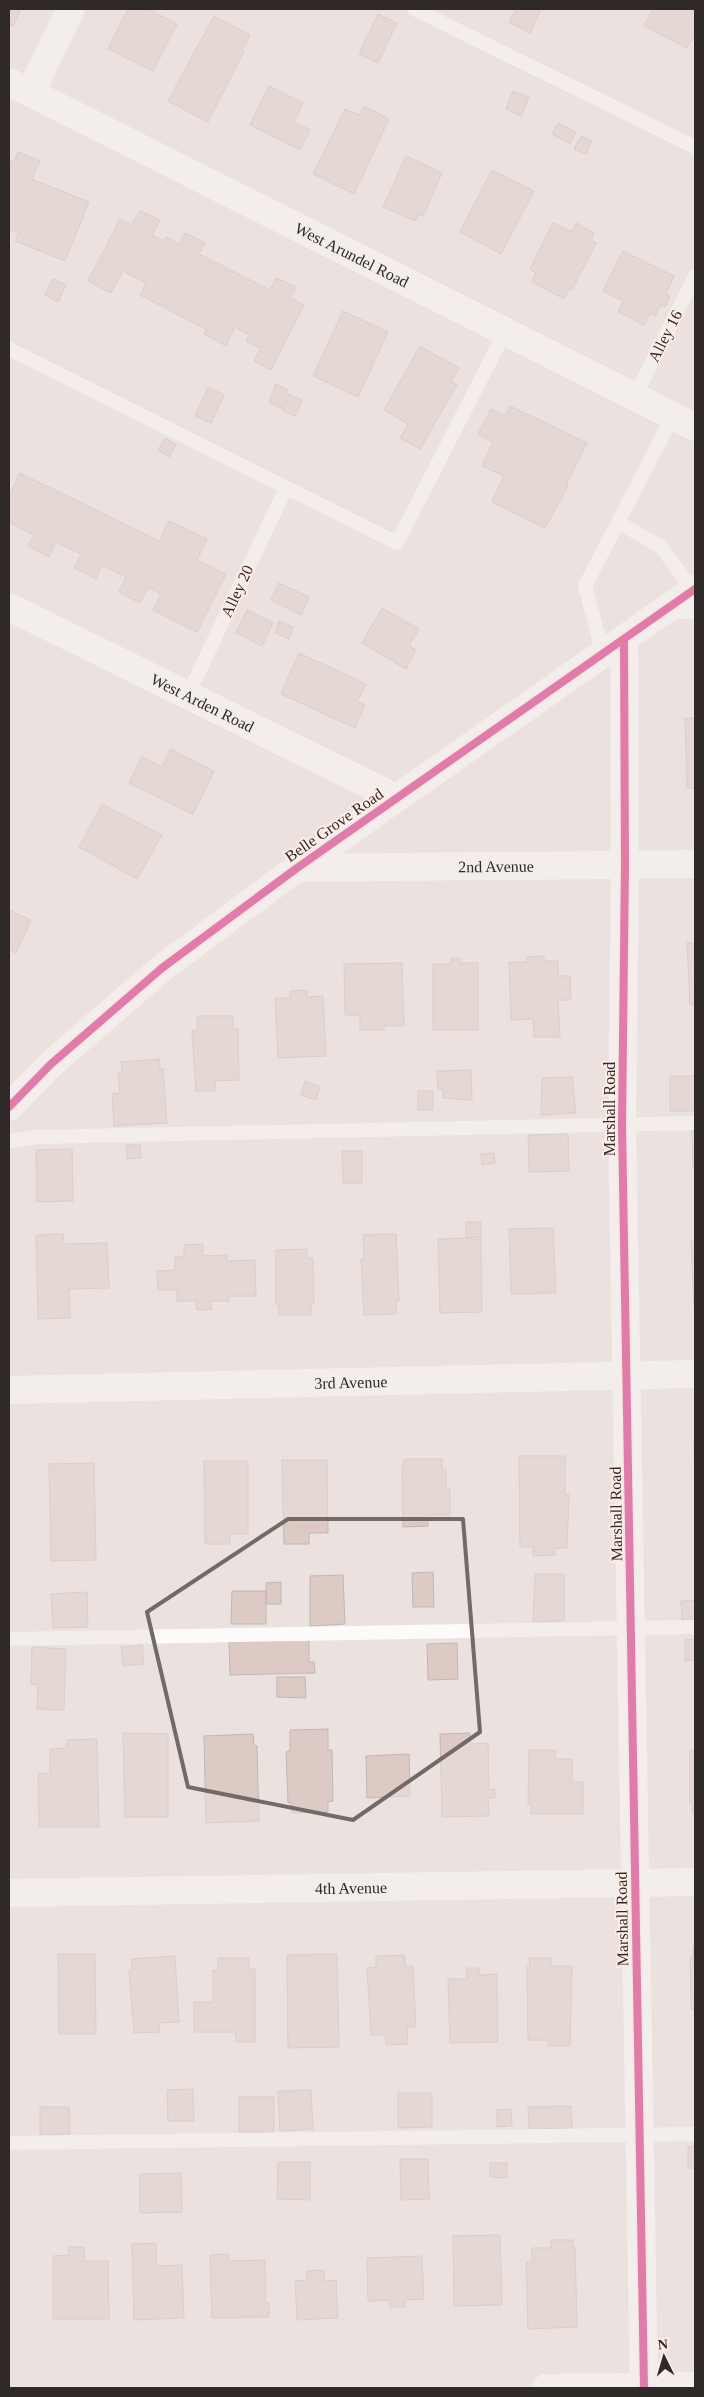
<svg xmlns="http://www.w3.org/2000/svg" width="704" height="2397" viewBox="0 0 704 2397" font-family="'Times New Roman',serif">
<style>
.building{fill:#ddcac5;stroke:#bfb8b6}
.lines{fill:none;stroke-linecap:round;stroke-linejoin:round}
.lane{stroke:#fcfbfa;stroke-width:14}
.street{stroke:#fcfbfa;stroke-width:28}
.secondary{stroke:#fcfbfa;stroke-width:28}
.cycleway-casing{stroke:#feece7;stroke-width:11}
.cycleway{stroke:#d6006c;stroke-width:8}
.marked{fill:none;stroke:#716a67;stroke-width:4;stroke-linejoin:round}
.labels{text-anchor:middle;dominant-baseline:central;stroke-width:4;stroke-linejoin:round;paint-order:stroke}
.street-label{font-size:16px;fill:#2f2927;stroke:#feece7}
</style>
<rect width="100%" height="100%" fill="#ebe2df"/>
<path class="building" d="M9 9H21L13 26 9 24Z
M128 9H148L177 24 153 71 108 49Z
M516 9H541L530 33 509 22Z
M653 9H695V33L687 48 644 26Z
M378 14 397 23 378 63 359 54Z
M214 16 250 35 242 50 244 51 208 122 168 101Z
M269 86 303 103 294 122 310 130 300 150 250 125Z
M513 91 529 97 521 116 506 109Z
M364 106 389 119 354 194 313 174 345 109 359 115Z
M558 123 576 132 570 144 552 134Z
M581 136 592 141 586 154 574 149Z
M18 152 40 161 32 179 89 202 65 261 15 241 19 233 9 229V160L14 162Z
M406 156 442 173 423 216 419 214 415 221 383 207Z
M492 170 534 191 501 254 460 232Z
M140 211 160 220 152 235 164 241 166 237 179 244 185 233 205 243 199 254 270 290 276 278 296 287 290 298 304 305 271 370 254 361 261 348 246 341 249 335 235 327 226 346 204 334 206 329 140 295 146 283 123 271 111 293 88 281 120 219 132 225Z
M553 223 571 232 576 223 594 233 591 241 596 243 572 290 569 289 564 299 532 282 536 273 530 269Z
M623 251 674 276 666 294 670 296 665 307 661 305 655 316 650 313 644 325 618 312 623 301 603 291Z
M53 279 66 285 58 302 45 295Z
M343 311 388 332 358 397 313 376Z
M420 346 459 368 451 382 457 385 420 449 400 438 408 424 384 410Z
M276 384 288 390 281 408 269 402Z
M208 387 224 395 211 423 195 416Z
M289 394 302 400 295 416 282 410Z
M510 406 587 443 566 485 568 486 545 528 492 502 504 476 482 466 493 442 478 434 491 409 505 416Z
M165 438 176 445 169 457 158 450Z
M20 473 159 541 169 521 207 539 197 560 226 574 197 632 153 610 161 594 148 587 140 603 119 592 126 577 102 565 96 579 74 568 81 554 56 542 49 557 28 546 34 535 9 522V496Z
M279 583 309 597 301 615 271 600Z
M382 608 419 629 409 646 416 650 406 669 362 643Z
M247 610 273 623 262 646 236 633Z
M279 621 293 627 289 639 275 633Z
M299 653 366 684 357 702 365 705 355 728 281 694Z
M685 718H695V788H687Z
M170 749 214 771 193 814 129 783 142 757 162 767Z
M102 804 162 835 137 879 79 847Z
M9 910 31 920 16 953 9 949Z
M687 943H695V1005H690Z
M544 956V961H558V976H570L571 1000H558L560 1037H534L533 1019 511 1020 509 962H527V957Z
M451 958H460V963H478V1030H433V964H451Z
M402 963 404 1026H384V1030H360V1015H345L344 964Z
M307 990V997L323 996 326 1056 278 1058 275 998H290V991Z
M197 1016H233V1029H238L239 1080 215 1081V1091H196L192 1033 193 1030H197Z
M159 1059 160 1069 163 1068 167 1123 114 1126 112 1094 120 1093 118 1073H122L121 1062Z
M471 1070 472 1100 443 1098V1089H438L437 1071Z
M670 1076H695V1111H670Z
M572 1077 576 1113 541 1115 542 1078Z
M305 1081 320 1087 316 1100 301 1095Z
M418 1091H433V1110H418Z
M692 1130H695V1167L693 1168Z
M568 1134 569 1171 529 1172 528 1135Z
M126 1145H140L141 1158 127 1159Z
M72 1149 73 1201 37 1202 36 1150Z
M342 1151H362V1183H343Z
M494 1153 495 1163 482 1165 481 1154Z
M466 1222H481V1239L480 1237 466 1238Z
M553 1228 556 1293 511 1294 509 1229Z
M63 1234 64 1244 107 1243 109 1288 69 1289 70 1318 38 1319 36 1235Z
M396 1234 399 1301H396V1314L364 1315 361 1259H364L363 1235Z
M466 1238 481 1240 482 1312 440 1313 438 1239Z
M691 1240H695V1308H694Z
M203 1244V1256L227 1255V1261L255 1260 256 1296H229V1301H211L212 1309 200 1310H197L196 1301H177V1290H158L157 1271 175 1270V1257H184V1245Z
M307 1249V1258H313L314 1304H311V1315H279V1305L276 1304V1250Z
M694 1437H695V1516Z
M519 1456H565V1495H569L567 1548H554L555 1555 533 1556V1547H520Z
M404 1459H442V1470H446V1489H450V1515H428V1526L403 1527 402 1472Z
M282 1460H327L328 1533H309V1544H284Z
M204 1461H248V1534H230V1544H205Z
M94 1463 96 1560 51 1561 49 1464Z
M433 1572 434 1607H413L412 1573Z
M535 1574H564V1621L533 1622Z
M343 1575 345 1624 310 1626V1576Z
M281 1582V1604H266V1583Z
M232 1591H266V1624H231Z
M87 1592 88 1627 53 1628 51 1594Z
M695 1600V1620H682L681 1601Z
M695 1639V1660L685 1661V1640Z
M309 1640V1662H314L315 1673 230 1675 229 1642Z
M457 1643 458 1679 428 1680 427 1644Z
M142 1645 144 1664 123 1666 121 1647Z
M32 1647 66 1649 64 1710 37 1709 38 1684H31Z
M277 1677H305L306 1698 277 1697Z
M328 1729V1750H332L333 1801 328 1802V1812L292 1813 291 1802 288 1803 286 1752 290 1751V1730Z
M123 1733 168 1734V1817H125Z
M470 1733V1744L488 1743 489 1790 495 1789V1798H488L489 1816 442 1817 440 1734Z
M253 1734 254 1745 257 1746 259 1821 206 1823 204 1736Z
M97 1739 99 1827H39L38 1774 50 1773V1749L66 1748 67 1740Z
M529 1750H555V1759H572V1782H583V1814H531V1804H528Z
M690 1750H695V1814H692V1803H690Z
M409 1754 410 1796 367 1798 366 1756Z
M693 1946H695V2030L694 2009H691L690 1958H693Z
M58 1954H95L96 2034H59Z
M337 1954 339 2047 288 2048 287 1955Z
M405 1955V1966H413L416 2027H407L408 2044 386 2045 385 2035H371L367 1968 376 1967V1956Z
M175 1956 179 2022 159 2023 160 2032 134 2033 129 1970H132V1959Z
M218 1958H249V1969H255V2042H236V2032H194V2002H213V1970H218Z
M529 1958H551V1966H572L570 2046H548V2040H528L527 1967H530Z
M467 1968H479V1975L497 1974 498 2042 450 2043 448 1979H467Z
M193 2089 194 2121H168L167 2090Z
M311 2090 313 2129 280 2131 278 2091Z
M398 2093H432V2127L398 2128Z
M239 2097H274V2132H239Z
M571 2106 572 2128 529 2129 528 2107Z
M40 2107H69L70 2134 40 2135Z
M511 2109 512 2126 497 2127V2110Z
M688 2147H695V2187V2168H688Z
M400 2159H428L429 2199 401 2200Z
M278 2162H310V2200L277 2199Z
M490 2163H507V2178L490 2177Z
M181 2173 182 2212 140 2213V2174Z
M500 2235 502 2305 454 2306 453 2236Z
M551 2240H573V2247H575L577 2327 528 2329 526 2262H532V2248H551Z
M156 2243V2266L182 2265 184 2318 134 2320 132 2244Z
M69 2247H84V2261H108L109 2319H53V2256L69 2255Z
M228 2254 229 2261 265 2260 266 2303H269V2317L212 2318 210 2255Z
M422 2256 424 2299 405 2300V2307H390V2300L368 2301 367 2258Z
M324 2270V2281L336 2280 338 2318 297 2320 295 2281 307 2280V2271Z"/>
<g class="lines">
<path class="lane" d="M414 9 695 147
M9 349 397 543 505 332
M635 396 695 276
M618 522 661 547 693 590
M669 612H695
M603 654 585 586 673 416
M188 695 286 488
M9 1141 37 1137 695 1123
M9 1639 695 1627
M9 2143 695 2134"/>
<g class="street">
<path id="s1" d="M9 82 695 427"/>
<path d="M30 93 71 9"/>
<path id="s2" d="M9 607 396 798"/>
<path d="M624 640 625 865 622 1125 644 2388"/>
<path id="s3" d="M297 868 695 864"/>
<path id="s4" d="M9 1390 695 1374"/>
<path id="s5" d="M9 1893 695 1882"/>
<path d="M546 2388 695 2386"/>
</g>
<path class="secondary" d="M9 1107 51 1064 162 968 297 868 695 589"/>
<defs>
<path id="cycleway" d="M624 640 625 865 622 1125 644 2388
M9 1107 51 1064 162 968 297 868 695 589"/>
</defs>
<use href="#cycleway" class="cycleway-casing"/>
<use href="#cycleway" class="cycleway"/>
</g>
<path d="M0 0H704V2397H0ZM288 1519H463L480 1732 353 1820 188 1787 147 1612Z" fill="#ebe2df" fill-opacity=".55" fill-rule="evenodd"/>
<path class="marked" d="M288 1519H463L480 1732 353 1820 188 1787 147 1612Z"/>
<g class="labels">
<g class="street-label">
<text stroke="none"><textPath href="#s1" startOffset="384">West Arundel Road</textPath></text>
<text transform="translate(665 336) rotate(-63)">Alley 16</text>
<text transform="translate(237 591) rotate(-65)">Alley 20</text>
<text stroke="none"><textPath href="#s2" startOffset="216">West Arden Road</textPath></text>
<text transform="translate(334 825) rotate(-35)">Belle Grove Road</text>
<text stroke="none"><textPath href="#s3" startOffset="199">2nd Avenue</textPath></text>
<text transform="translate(609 1109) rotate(-90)">Marshall Road</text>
<text stroke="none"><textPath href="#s4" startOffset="342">3rd Avenue</textPath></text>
<text transform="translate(616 1514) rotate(-91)">Marshall Road</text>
<text stroke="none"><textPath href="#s5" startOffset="342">4th Avenue</textPath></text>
<text transform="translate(622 1919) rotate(-91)">Marshall Road</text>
</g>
</g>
<rect width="704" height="2397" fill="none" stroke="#2f2927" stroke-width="20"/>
<g transform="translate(664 2357) rotate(355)" stroke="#feece7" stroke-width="4" paint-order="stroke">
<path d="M0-4L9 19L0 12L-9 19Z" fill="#2f2927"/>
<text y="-8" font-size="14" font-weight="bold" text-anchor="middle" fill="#2f2927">N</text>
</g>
</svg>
